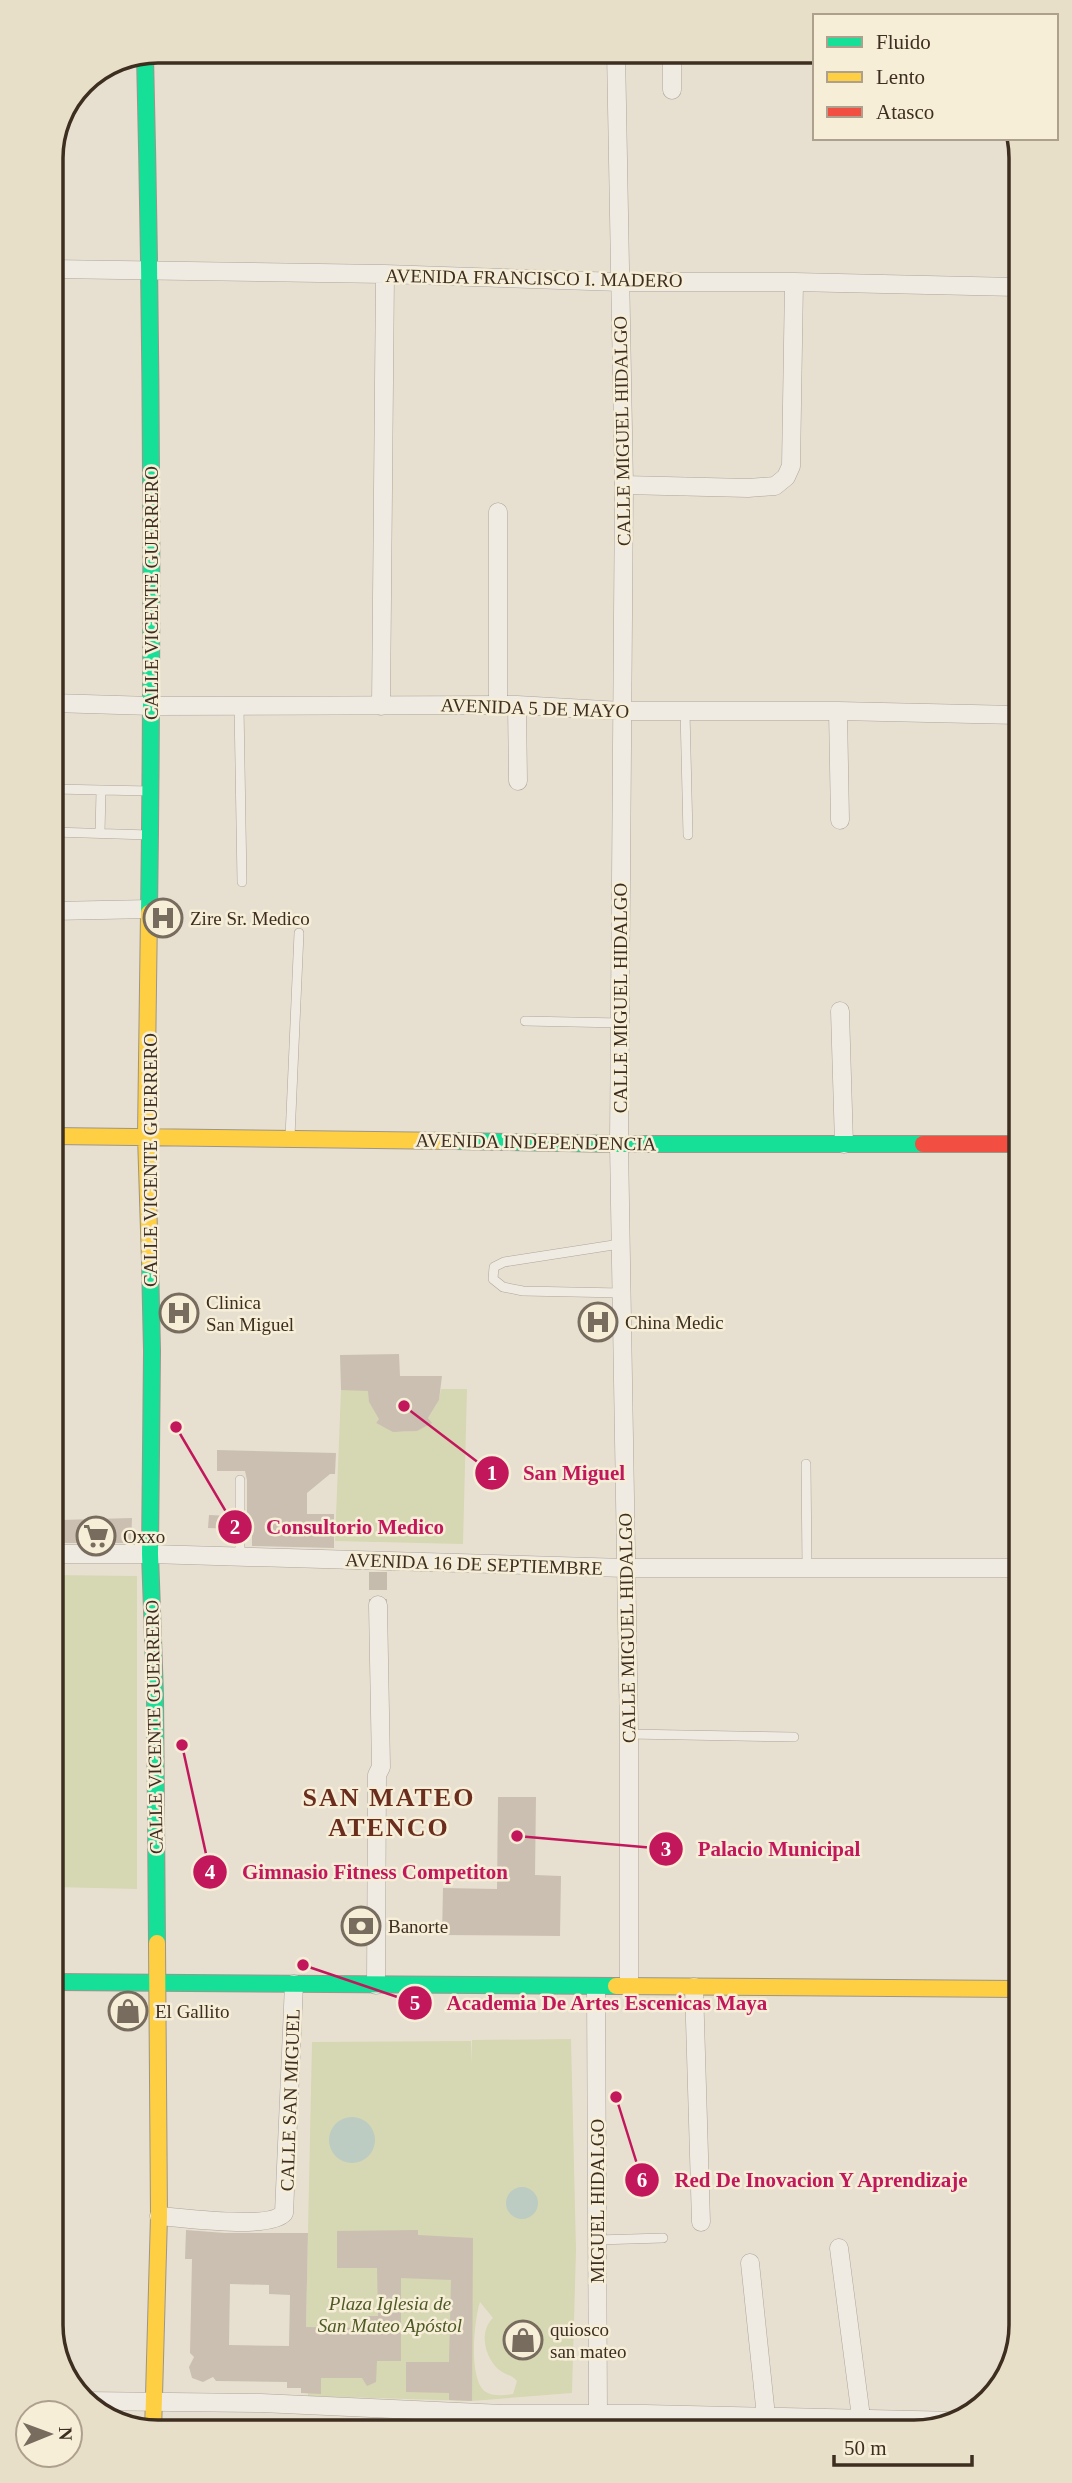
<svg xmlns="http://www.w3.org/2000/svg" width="1072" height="2483" viewBox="0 0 1072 2483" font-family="Georgia,serif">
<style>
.green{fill:#d6d7b3;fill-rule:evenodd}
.water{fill:#bcccc2}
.building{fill:#cbbfb2;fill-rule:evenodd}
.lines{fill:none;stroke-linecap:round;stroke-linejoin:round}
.street-tunnel{stroke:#c5bcae;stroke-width:18;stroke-dasharray:18 9;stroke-linecap:butt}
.lane-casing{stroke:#ada599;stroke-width:10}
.street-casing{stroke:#ada599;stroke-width:19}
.fast-casing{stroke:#9c958a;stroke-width:18}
.slow-casing{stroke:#9c958a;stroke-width:18}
.jam-casing{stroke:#9c958a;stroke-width:18}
.lane{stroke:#efebe3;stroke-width:9}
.street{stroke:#efebe3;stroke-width:18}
.fast{stroke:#16e098;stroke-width:16}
.slow{stroke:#ffcf43;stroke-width:16}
.jam{stroke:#f24e42;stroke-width:16}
.labels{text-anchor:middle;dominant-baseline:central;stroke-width:5;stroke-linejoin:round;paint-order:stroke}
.street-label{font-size:19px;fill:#3d2e20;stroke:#f7eed8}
.poi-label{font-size:19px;fill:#3d2e20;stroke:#f7eed8;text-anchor:start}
.park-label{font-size:19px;font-style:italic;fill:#4d5a26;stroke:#f7eed8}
.district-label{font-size:26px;font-weight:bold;letter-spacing:2px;fill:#6b2e1e;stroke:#f7eed8}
.rim{fill:none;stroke:#3d2e20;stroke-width:3.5}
.leader{fill:none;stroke:#c2185b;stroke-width:2.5}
.callout-dot{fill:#c2185b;stroke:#f7eed8;stroke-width:2.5}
.mark-label{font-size:21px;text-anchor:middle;font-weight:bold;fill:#fff}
.callout-label{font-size:21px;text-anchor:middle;font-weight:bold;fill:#c2185b;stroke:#f7eed8;stroke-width:5;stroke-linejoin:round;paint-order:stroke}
</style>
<rect width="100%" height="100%" fill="#e7e0d1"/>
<path class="green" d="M370 1377 369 1402 380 1418 376 1423C397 1434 410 1435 431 1423L428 1418 439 1400 441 1389H467L463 1544 335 1541 341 1390H349Z
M54 1575 137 1576V1889L55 1887Z
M571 2039 576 2250 572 2393 472 2401 308 2396 306 2327 312 2042 471 2041 472 2065V2040ZM480 2302 493 2318C479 2331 484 2356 498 2369 504 2375 511 2374 517 2381L513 2394C505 2395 493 2397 486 2392 468 2381 474 2320 480 2302Z"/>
<path class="water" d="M329 2140a23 23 0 1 1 46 0a23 23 0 1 1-46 0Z
M506 2203a16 16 0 1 1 32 0a16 16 0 1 1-32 0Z"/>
<path class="building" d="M399 1354 400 1376H442L439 1400 428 1418 432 1423 417 1431 393 1432 376 1423 379 1419 369 1402 368 1391 341 1390 340 1355Z
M217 1450 336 1453 335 1474H330L307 1493V1514H334V1548L252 1546V1530H247V1480L245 1471H217Z
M209 1515 233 1516V1529L208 1528Z
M132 1518 131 1543H60V1520Z
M498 1797H536L535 1875 561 1876 560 1936 442 1935 443 1888 497 1889Z
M186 2230 225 2233H308L306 2327 364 2328V2316H378L377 2268H337V2231L418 2230V2235L473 2238 472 2401 449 2400V2393L406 2392V2362H449L451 2280 401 2278V2361H377L376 2382 367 2386 362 2378H321V2394L301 2393V2388H287V2382L216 2381 213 2377 203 2382 192 2378 189 2367 194 2357 190 2353 192 2259H185ZM230 2284 269 2285V2294L290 2295 289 2346 229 2345Z
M510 2342a13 13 0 1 1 26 0a13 13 0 1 1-26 0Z"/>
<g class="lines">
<path class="street-tunnel" d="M378 1572V1605"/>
<defs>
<path id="lane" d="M239 706 242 882
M685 711 688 835
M53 789 150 791
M53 832 149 835
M100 833 101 791
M525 1021 620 1023
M290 1137 299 933
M620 1244 504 1262 494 1267 493 1279 503 1287 523 1291 621 1293
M806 1464 807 1568
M240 1480V1557
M629 1734 794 1737
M597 2240 663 2238"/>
<path id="street" d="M616 51 624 485 619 1144 629 1734V1987
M672 51V90
M51 269 385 274 620 282H794L1016 287
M624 485 748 488 775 486 786 477 791 466 794 282
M498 512V705
M52 703 152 706 517 705 622 711H838L1017 715
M517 705 518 781
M381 706 385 274
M838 711 840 820
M53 911 150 909
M840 1011 844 1144
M54 1554H150L625 1568H1019
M376 1985 377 1775 381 1767 378 1605
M596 1987 598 2415
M694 1987 701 2222
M159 2216C183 2218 270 2230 284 2213L294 1984
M839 2248 861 2417
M750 2263 766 2416
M86 2401 261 2403 503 2414H645L957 2421"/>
<path id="fast" d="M145 56C152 342 153 627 149 913
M455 1141 619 1144H923
M150 1262 152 1351 150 1554 155 1695 157 1943
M55 1982 616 1986"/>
<path id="slow" d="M149 913 146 1136 150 1262
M53 1136 455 1141
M616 1986 1020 1989
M153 2432 159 2216 157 1943"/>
<path id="jam" d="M923 1144H1018"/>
</defs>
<use href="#lane" class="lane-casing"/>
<use href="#street" class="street-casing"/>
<use href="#fast" class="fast-casing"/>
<use href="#slow" class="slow-casing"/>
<use href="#jam" class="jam-casing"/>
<use href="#lane" class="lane"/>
<use href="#street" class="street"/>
<use href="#fast" class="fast"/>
<use href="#slow" class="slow"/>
<use href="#jam" class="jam"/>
</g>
<defs>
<symbol id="hospital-ring" viewBox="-11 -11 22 22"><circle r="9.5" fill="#f7eed8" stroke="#786c5e" stroke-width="1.5"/><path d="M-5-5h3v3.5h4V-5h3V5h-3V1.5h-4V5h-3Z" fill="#786c5e"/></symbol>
<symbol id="supermarket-ring" viewBox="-11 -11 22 22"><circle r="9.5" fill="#f7eed8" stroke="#786c5e" stroke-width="1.5"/><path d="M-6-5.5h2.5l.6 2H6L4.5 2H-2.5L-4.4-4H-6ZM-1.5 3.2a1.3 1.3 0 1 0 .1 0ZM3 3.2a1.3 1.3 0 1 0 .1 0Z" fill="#786c5e"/></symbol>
<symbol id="bank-ring" viewBox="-11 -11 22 22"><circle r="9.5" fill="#f7eed8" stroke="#786c5e" stroke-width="1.5"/><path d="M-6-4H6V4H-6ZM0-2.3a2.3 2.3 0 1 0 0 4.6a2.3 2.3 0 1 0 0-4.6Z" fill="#786c5e"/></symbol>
<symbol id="shop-ring" viewBox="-11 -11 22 22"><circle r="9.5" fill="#f7eed8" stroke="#786c5e" stroke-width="1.5"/><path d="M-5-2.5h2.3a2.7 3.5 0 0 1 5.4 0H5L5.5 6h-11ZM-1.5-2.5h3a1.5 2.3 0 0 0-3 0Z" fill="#786c5e"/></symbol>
</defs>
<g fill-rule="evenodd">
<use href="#hospital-ring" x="141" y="896" width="44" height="44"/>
<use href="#hospital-ring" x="157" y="1291" width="44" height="44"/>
<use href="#hospital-ring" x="576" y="1300" width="44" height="44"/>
<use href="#supermarket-ring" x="74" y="1514" width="44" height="44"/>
<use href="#bank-ring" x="339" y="1904" width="44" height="44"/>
<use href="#shop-ring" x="106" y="1989" width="44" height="44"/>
<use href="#shop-ring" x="501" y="2318" width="44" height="44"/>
</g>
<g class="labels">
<g class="street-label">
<text transform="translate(534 278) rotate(1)">AVENIDA FRANCISCO I. MADERO</text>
<text transform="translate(622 431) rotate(-91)">CALLE MIGUEL HIDALGO</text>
<text transform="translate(151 593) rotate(-90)">CALLE VICENTE GUERRERO</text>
<text transform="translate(535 708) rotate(2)">AVENIDA 5 DE MAYO</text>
<text transform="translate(620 998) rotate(-90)">CALLE MIGUEL HIDALGO</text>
<text transform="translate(536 1142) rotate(1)">AVENIDA INDEPENDENCIA</text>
<text transform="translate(150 1160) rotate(-90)">CALLE VICENTE GUERRERO</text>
<text transform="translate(474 1564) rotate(2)">AVENIDA 16 DE SEPTIEMBRE</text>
<text transform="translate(627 1628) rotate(-91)">CALLE MIGUEL HIDALGO</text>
<text transform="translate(154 1727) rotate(-91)">CALLE VICENTE GUERRERO</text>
<text transform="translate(290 2100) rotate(-88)">CALLE SAN MIGUEL</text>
<text transform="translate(597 2201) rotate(-90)">MIGUEL HIDALGO</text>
</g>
<g class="poi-label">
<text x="190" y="918">Zire Sr. Medico</text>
<text x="206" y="1302">Clinica<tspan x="206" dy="22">San Miguel</tspan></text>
<text x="625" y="1322">China Medic</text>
<text x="123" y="1536">Oxxo</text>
<text x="388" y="1926">Banorte</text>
<text x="155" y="2011">El Gallito</text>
<text x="550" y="2329">quiosco<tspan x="550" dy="22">san mateo</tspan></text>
</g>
<g class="park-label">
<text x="390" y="2303">Plaza Iglesia de<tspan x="390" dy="22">San Mateo Apóstol</tspan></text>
</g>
<g class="district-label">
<text x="389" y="1797">SAN MATEO<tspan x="389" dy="30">ATENCO</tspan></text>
</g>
</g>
<path d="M0 0H1072V2483H0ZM158 63H914A95 95 0 0 1 1009 158V2325A95 95 0 0 1 914 2420H158A95 95 0 0 1 63 2325V158A95 95 0 0 1 158 63Z" fill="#e8dfc9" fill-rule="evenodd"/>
<path class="rim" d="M158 63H914A95 95 0 0 1 1009 158V2325A95 95 0 0 1 914 2420H158A95 95 0 0 1 63 2325V158A95 95 0 0 1 158 63Z"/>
<path class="leader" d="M404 1406L492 1473M176 1427L235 1527M517 1836L666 1849M182 1745L210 1872M303 1965L415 2003M616 2097L642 2180"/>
<g class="callout-dot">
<circle cx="404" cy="1406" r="7"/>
<circle cx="176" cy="1427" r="7"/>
<circle cx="517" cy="1836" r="7"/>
<circle cx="182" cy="1745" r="7"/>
<circle cx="303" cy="1965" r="7"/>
<circle cx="616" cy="2097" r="7"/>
<circle cx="492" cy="1473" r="18"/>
<circle cx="235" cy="1527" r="18"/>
<circle cx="666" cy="1849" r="18"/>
<circle cx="210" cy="1872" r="18"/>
<circle cx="415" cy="2003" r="18"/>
<circle cx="642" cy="2180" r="18"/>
</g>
<g class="mark-label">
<text x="492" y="1480">1</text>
<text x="235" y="1534">2</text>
<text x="666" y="1856">3</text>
<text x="210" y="1879">4</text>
<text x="415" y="2010">5</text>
<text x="642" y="2187">6</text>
</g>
<g class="callout-label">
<text x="574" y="1480">San Miguel</text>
<text x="355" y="1534">Consultorio Medico</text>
<text x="779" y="1856">Palacio Municipal</text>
<text x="375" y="1879">Gimnasio Fitness Competiton</text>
<text x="607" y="2010">Academia De Artes Escenicas Maya</text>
<text x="821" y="2187">Red De Inovacion Y Aprendizaje</text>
</g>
<rect x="813" y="14" width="245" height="126" fill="#f7eed8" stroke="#ada18e" stroke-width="2"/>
<rect x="827" y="37" width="35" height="10" fill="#16e098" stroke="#ada18e" stroke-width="2"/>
<text x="876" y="49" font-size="21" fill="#3d2e20">Fluido</text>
<rect x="827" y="72" width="35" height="10" fill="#ffcf43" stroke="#ada18e" stroke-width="2"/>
<text x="876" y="84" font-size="21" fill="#3d2e20">Lento</text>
<rect x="827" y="107" width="35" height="10" fill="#f24e42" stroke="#ada18e" stroke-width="2"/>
<text x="876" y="119" font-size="21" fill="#3d2e20">Atasco</text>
<g transform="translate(49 2434) rotate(89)"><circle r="33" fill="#f7eed8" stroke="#ada18e" stroke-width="2"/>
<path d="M0-5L12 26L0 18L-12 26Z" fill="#786c5e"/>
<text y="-10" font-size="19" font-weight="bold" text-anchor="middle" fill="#3d2e20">N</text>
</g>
<path d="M834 2455v10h138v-10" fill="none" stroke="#3d2e20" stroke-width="3.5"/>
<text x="844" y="2455" font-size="21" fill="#3d2e20" stroke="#f7eed8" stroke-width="5" paint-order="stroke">50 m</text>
</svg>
